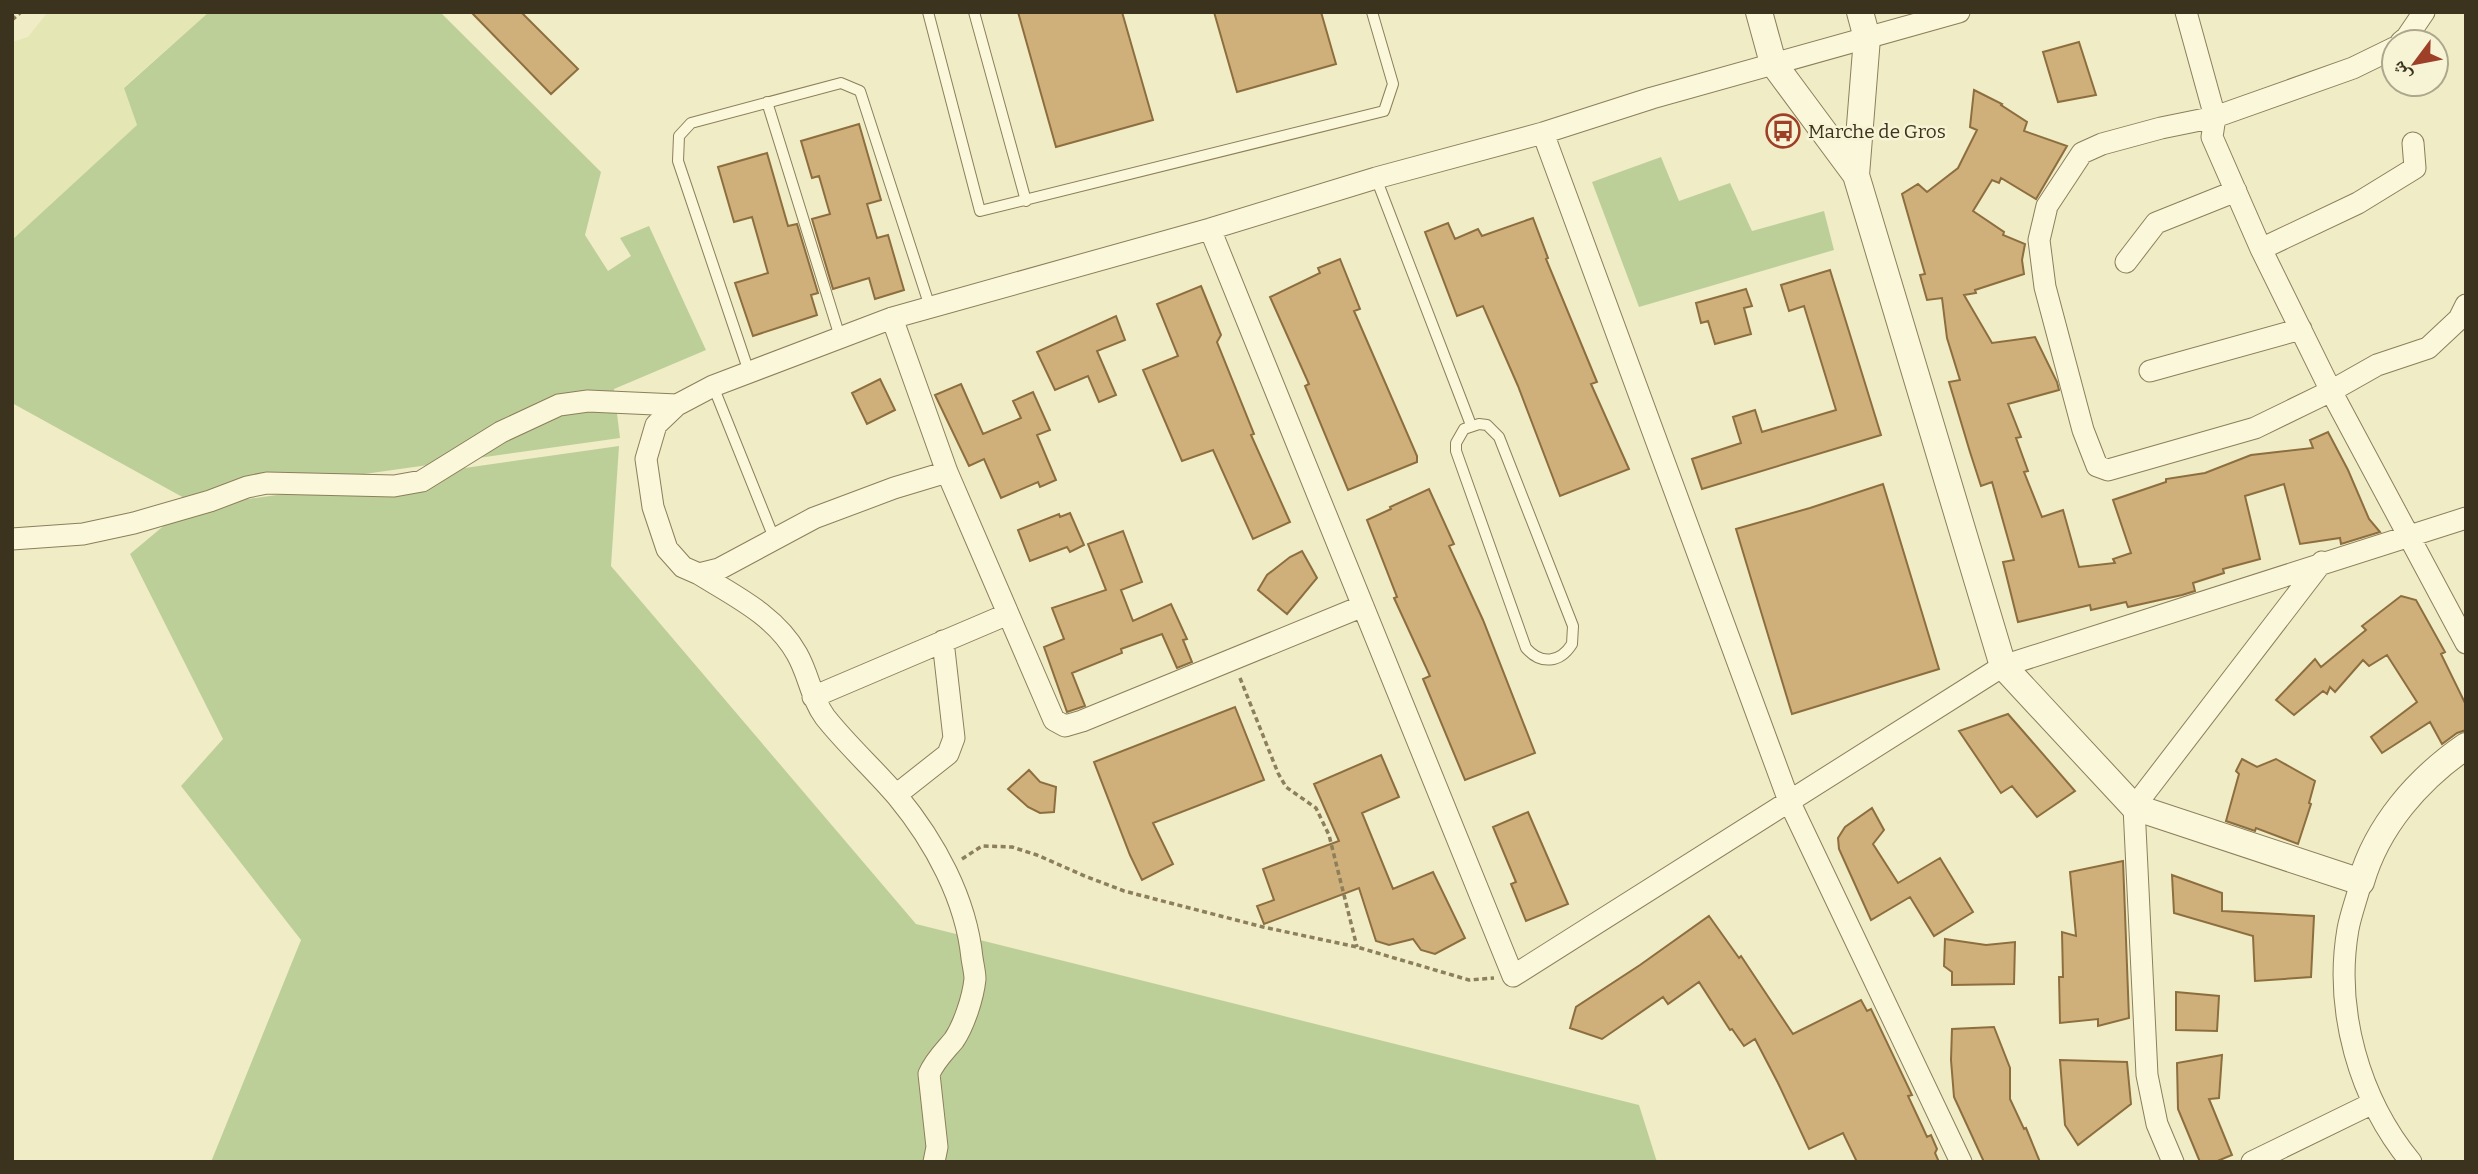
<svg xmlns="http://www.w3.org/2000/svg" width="2478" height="1174" viewBox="0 0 2478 1174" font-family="Bitter,'Noto Naskh Arabic',serif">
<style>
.farmland{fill:#e4e6b3}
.green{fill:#bdcf99}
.building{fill:#d0b07a;stroke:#8d6e3f;stroke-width:2}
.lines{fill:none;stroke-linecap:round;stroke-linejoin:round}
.service-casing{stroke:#8c7f5a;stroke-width:12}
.minor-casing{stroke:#8c7f5a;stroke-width:23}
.tertiary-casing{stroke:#8c7f5a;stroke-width:28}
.path{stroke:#8c7f5a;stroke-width:3.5;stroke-dasharray:5 3.5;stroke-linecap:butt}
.service{stroke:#faf7da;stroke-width:10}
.minor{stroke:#faf7da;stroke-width:21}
.tertiary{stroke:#faf7da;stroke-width:26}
.labels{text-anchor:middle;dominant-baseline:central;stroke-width:5;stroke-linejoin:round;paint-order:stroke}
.poi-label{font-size:19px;fill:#3c331f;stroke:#f7f4d6;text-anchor:start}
</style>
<rect width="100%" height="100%" fill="#f0ecc6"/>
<path class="farmland" d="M48 12H209L124 87 137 125 12 240V42L28 37Z"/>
<path class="green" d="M209 12H440L601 172 585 235 608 271 631 256 620 238 649 226 706 350 614 389 620 438 186 499 12 403V240L137 125 124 88Z
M1661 157 1679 201 1730 183 1752 231 1824 211 1834 250 1639 307 1592 182Z
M619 446 611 566 916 924 1639 1105 1657 1162H211L301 940 181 786 223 739 130 554 185 508Z"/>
<path class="building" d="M471 12H521L578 69 551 94Z
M1018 12H1122L1153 120 1056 147Z
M1214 12H1321L1336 64 1237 92Z
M2079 42 2096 95 2058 102 2043 52Z
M1974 90 2002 104 2001 105 2027 122 2024 131 2067 146 2036 199 2001 178 1999 183 1992 180 1973 211 2004 232 2003 235 2025 244 2022 260 2024 274 1975 290 1976 293 1964 295 1992 343 2035 337 2057 382 2059 390 2008 404 2021 437 2016 438 2028 471 2024 472 2042 517 2063 510 2079 567 2115 563 2113 559 2131 553 2113 500 2166 482V479L2205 473 2251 455 2313 448 2310 440 2328 432 2348 470 2369 519 2380 532 2341 544 2340 538 2300 544 2284 484 2245 496 2260 559 2223 569 2224 573 2193 583 2195 591 2182 595 2128 607 2126 602 2091 610 2090 605 2018 622 2003 562 2014 560 1992 482 1981 486 1970 452 1949 382 1960 380 1947 338 1942 298 1927 300 1920 275 1925 274 1902 194 1918 184 1927 192 1958 168 1977 130 1970 127Z
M859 124 881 200 867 204 877 238 888 235 904 290 875 299 869 278 833 289 812 219 830 214 819 176 812 178 801 141Z
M767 153 788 226 797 224 818 293 811 295 817 315 753 336 735 283 768 273 752 217 734 222 718 167Z
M1533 218 1548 258 1546 259 1597 382 1591 384 1629 469 1560 496 1518 386 1483 306 1457 316 1425 232 1448 223 1455 239 1478 229 1482 236Z
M1340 259 1360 309 1354 311 1417 456V462L1348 490 1305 386 1309 384 1270 297 1320 273 1318 268Z
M1830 270 1881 435 1702 489 1692 459 1741 443 1733 417 1755 410 1762 432 1836 410 1804 306 1789 311 1781 285Z
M1201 286 1221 335 1217 342 1254 434 1251 435 1290 522 1253 539 1213 450 1182 461 1143 370 1178 356 1157 304Z
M1746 289 1752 306 1744 308 1751 334 1715 344 1708 321 1701 323 1696 303Z
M1116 316 1125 340 1097 351 1116 395 1099 402 1088 376 1055 390 1037 352Z
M880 379 895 410 867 424 852 393Z
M961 384 983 434 1021 418 1013 401 1033 392 1050 430 1037 435 1056 480 1040 487 1038 482 1001 498 984 459 969 466 935 395Z
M1883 484 1939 669 1792 714 1736 529 1810 508Z
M1429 489 1454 544 1449 546 1483 620 1535 753 1465 780 1423 679 1430 676 1394 598 1397 597 1367 520 1391 509 1390 507Z
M1070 513 1084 545 1070 552 1067 547 1030 561 1018 530 1059 514 1060 517Z
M1123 531 1142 582 1121 590 1133 621 1171 604 1187 639 1183 640 1192 662 1177 668 1162 634 1121 649 1122 653 1072 673 1085 706 1067 712 1044 647 1064 639 1052 608 1106 590 1088 544Z
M1302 551 1317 578 1287 614 1258 590 1267 575 1290 557Z
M2401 596 2416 600 2445 652 2441 654 2466 705V730L2457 733 2442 744 2430 722 2382 753 2371 737 2417 702 2387 655 2369 666 2363 660 2335 692 2330 687 2327 694 2323 691 2294 715 2276 700 2315 659 2321 667 2366 630 2362 626Z
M1235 707 1264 780 1153 823 1173 864 1142 880 1130 855 1094 762Z
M2008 714 2075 791 2037 817 2012 786 2001 793 1959 731Z
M1381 755 1399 797 1362 813 1393 889 1433 872 1465 938 1435 954 1421 950 1413 939 1389 945 1376 941 1359 888 1264 924 1257 906 1274 900 1263 869 1339 841 1314 784Z
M2242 759 2257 767 2276 759 2315 781 2309 803 2311 804 2298 844 2256 828 2255 831 2226 821 2239 774 2236 771Z
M1029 770 1040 782 1056 787 1054 812 1040 813 1028 807 1008 789Z
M1872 808 1884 830 1873 844 1898 883 1940 858 1973 912 1934 936 1910 897 1871 920 1839 849 1838 838 1845 827Z
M1528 812 1568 904 1526 921 1511 884 1516 882 1493 827Z
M2123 861 2129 1018 2098 1026V1019L2060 1023 2059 977H2063L2062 932 2076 936 2070 872Z
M2172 875 2222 893V911L2314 916 2311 977 2255 981 2253 936 2174 913Z
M1709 916 1739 958 1741 956 1793 1034 1861 1000 1867 1011 1871 1009 1912 1095 1908 1096 1923 1128 1927 1137 1931 1135 1937 1149 1935 1153 1939 1162H1857L1843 1133 1809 1149 1778 1083 1755 1039 1744 1046 1732 1029 1730 1030 1699 982 1668 1004 1663 997 1602 1039 1570 1028 1576 1007 1640 965Z
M1945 939 1986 945 2015 942 2014 984 1952 985V972L1944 966Z
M2176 992 2219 996 2217 1031 2176 1030Z
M1994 1027 2010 1068V1099L2024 1129 2026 1128 2040 1162H1984L1954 1097 1951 1060 1952 1029Z
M2222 1055 2219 1098 2209 1099 2232 1155 2215 1162H2200L2178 1109 2177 1063Z
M2060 1060 2127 1062 2131 1104 2078 1145 2065 1125Z"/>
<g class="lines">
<defs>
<path id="service" d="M928 12 980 211 1384 111 1393 84 1372 12
M974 12 1026 201
M767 102 840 337
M1376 178 1471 425
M749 372 678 161 679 136 691 123 841 83 860 91 930 307
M713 386 774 538
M1479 424 1487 425 1499 437 1573 626 1572 644C1560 663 1541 665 1526 648L1456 451V443L1464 429Z"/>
<path id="minor" d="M2186 12 2215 117 2212 137 2261 249 2331 391 2466 643
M2401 42 2407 37 2424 12
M2394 48 2353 68 2215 117 2161 128 2102 144 2082 153 2047 206 2039 240 2045 287 2083 430 2097 466 2108 470 2255 428 2331 391 2377 365 2428 348 2459 319 2466 305
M1543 133 1789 801 1961 1162
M1210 229 1513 976 2003 666 2466 518
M2261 249 2358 203 2415 168 2413 143
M2126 262 2156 223 2236 191
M892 318 947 472 1054 720 1065 726 1082 721 1363 606
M2150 371 2301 329
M947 472 894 488 814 518 719 569 699 574 683 567 667 549 653 507 646 459 656 425 677 405 713 386 892 318 1210 229 1376 178 1543 133 1652 98 1959 12
M12 539 83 534 134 523 210 501 247 487 267 483 394 486 422 481 501 432 559 405 588 401 677 405
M699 574C735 596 776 616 797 654 809 675 811 698 825 717 847 745 874 769 897 796 935 842 966 899 972 958 973 965 975 973 975 979 973 998 964 1025 954 1040 945 1051 935 1060 929 1074L937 1147 934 1162
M813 697 1008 614
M896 795 948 754 954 738 943 641
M2361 882C2357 898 2351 913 2348 929 2334 1010 2359 1099 2411 1162
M2173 1162 2157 1124 2147 1075 2134 807 2322 562
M2252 1162 2373 1103"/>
<path id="tertiary" d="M1759 12 1773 63 1856 175 2003 666 2134 807 2361 882C2377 826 2418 779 2466 746
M1856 175 1867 38 1860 12"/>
</defs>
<use href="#service" class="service-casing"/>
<use href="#minor" class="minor-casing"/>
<use href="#tertiary" class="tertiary-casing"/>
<path class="path" d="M12 20 21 12
M1240 678 1278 773 1286 787 1316 808 1329 835 1357 947
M962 859 982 846 1012 847 1037 855 1087 877 1124 891 1263 927 1357 947 1469 980 1494 978"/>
<use href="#service" class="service"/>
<use href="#minor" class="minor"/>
<use href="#tertiary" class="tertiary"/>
</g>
<defs>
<symbol id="bus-ring" viewBox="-11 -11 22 22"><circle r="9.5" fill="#f7f4d6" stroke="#9e4028" stroke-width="1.5"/><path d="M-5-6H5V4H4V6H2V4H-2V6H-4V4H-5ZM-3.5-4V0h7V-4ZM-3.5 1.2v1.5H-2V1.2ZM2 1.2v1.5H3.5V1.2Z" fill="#9e4028"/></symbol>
</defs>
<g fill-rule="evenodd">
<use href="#bus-ring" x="1764" y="112" width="38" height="38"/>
</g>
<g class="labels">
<g class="poi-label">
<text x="1808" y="131">Marche de Gros</text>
</g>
</g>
<rect width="2478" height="1174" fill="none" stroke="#3c331f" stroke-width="28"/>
<g transform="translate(2415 63) rotate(238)"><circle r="33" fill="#f7f4d6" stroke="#aca78d" stroke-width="2"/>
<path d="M0-5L12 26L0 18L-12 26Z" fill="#9e4028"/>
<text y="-10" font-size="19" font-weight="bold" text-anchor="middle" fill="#3c331f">ش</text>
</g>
</svg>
